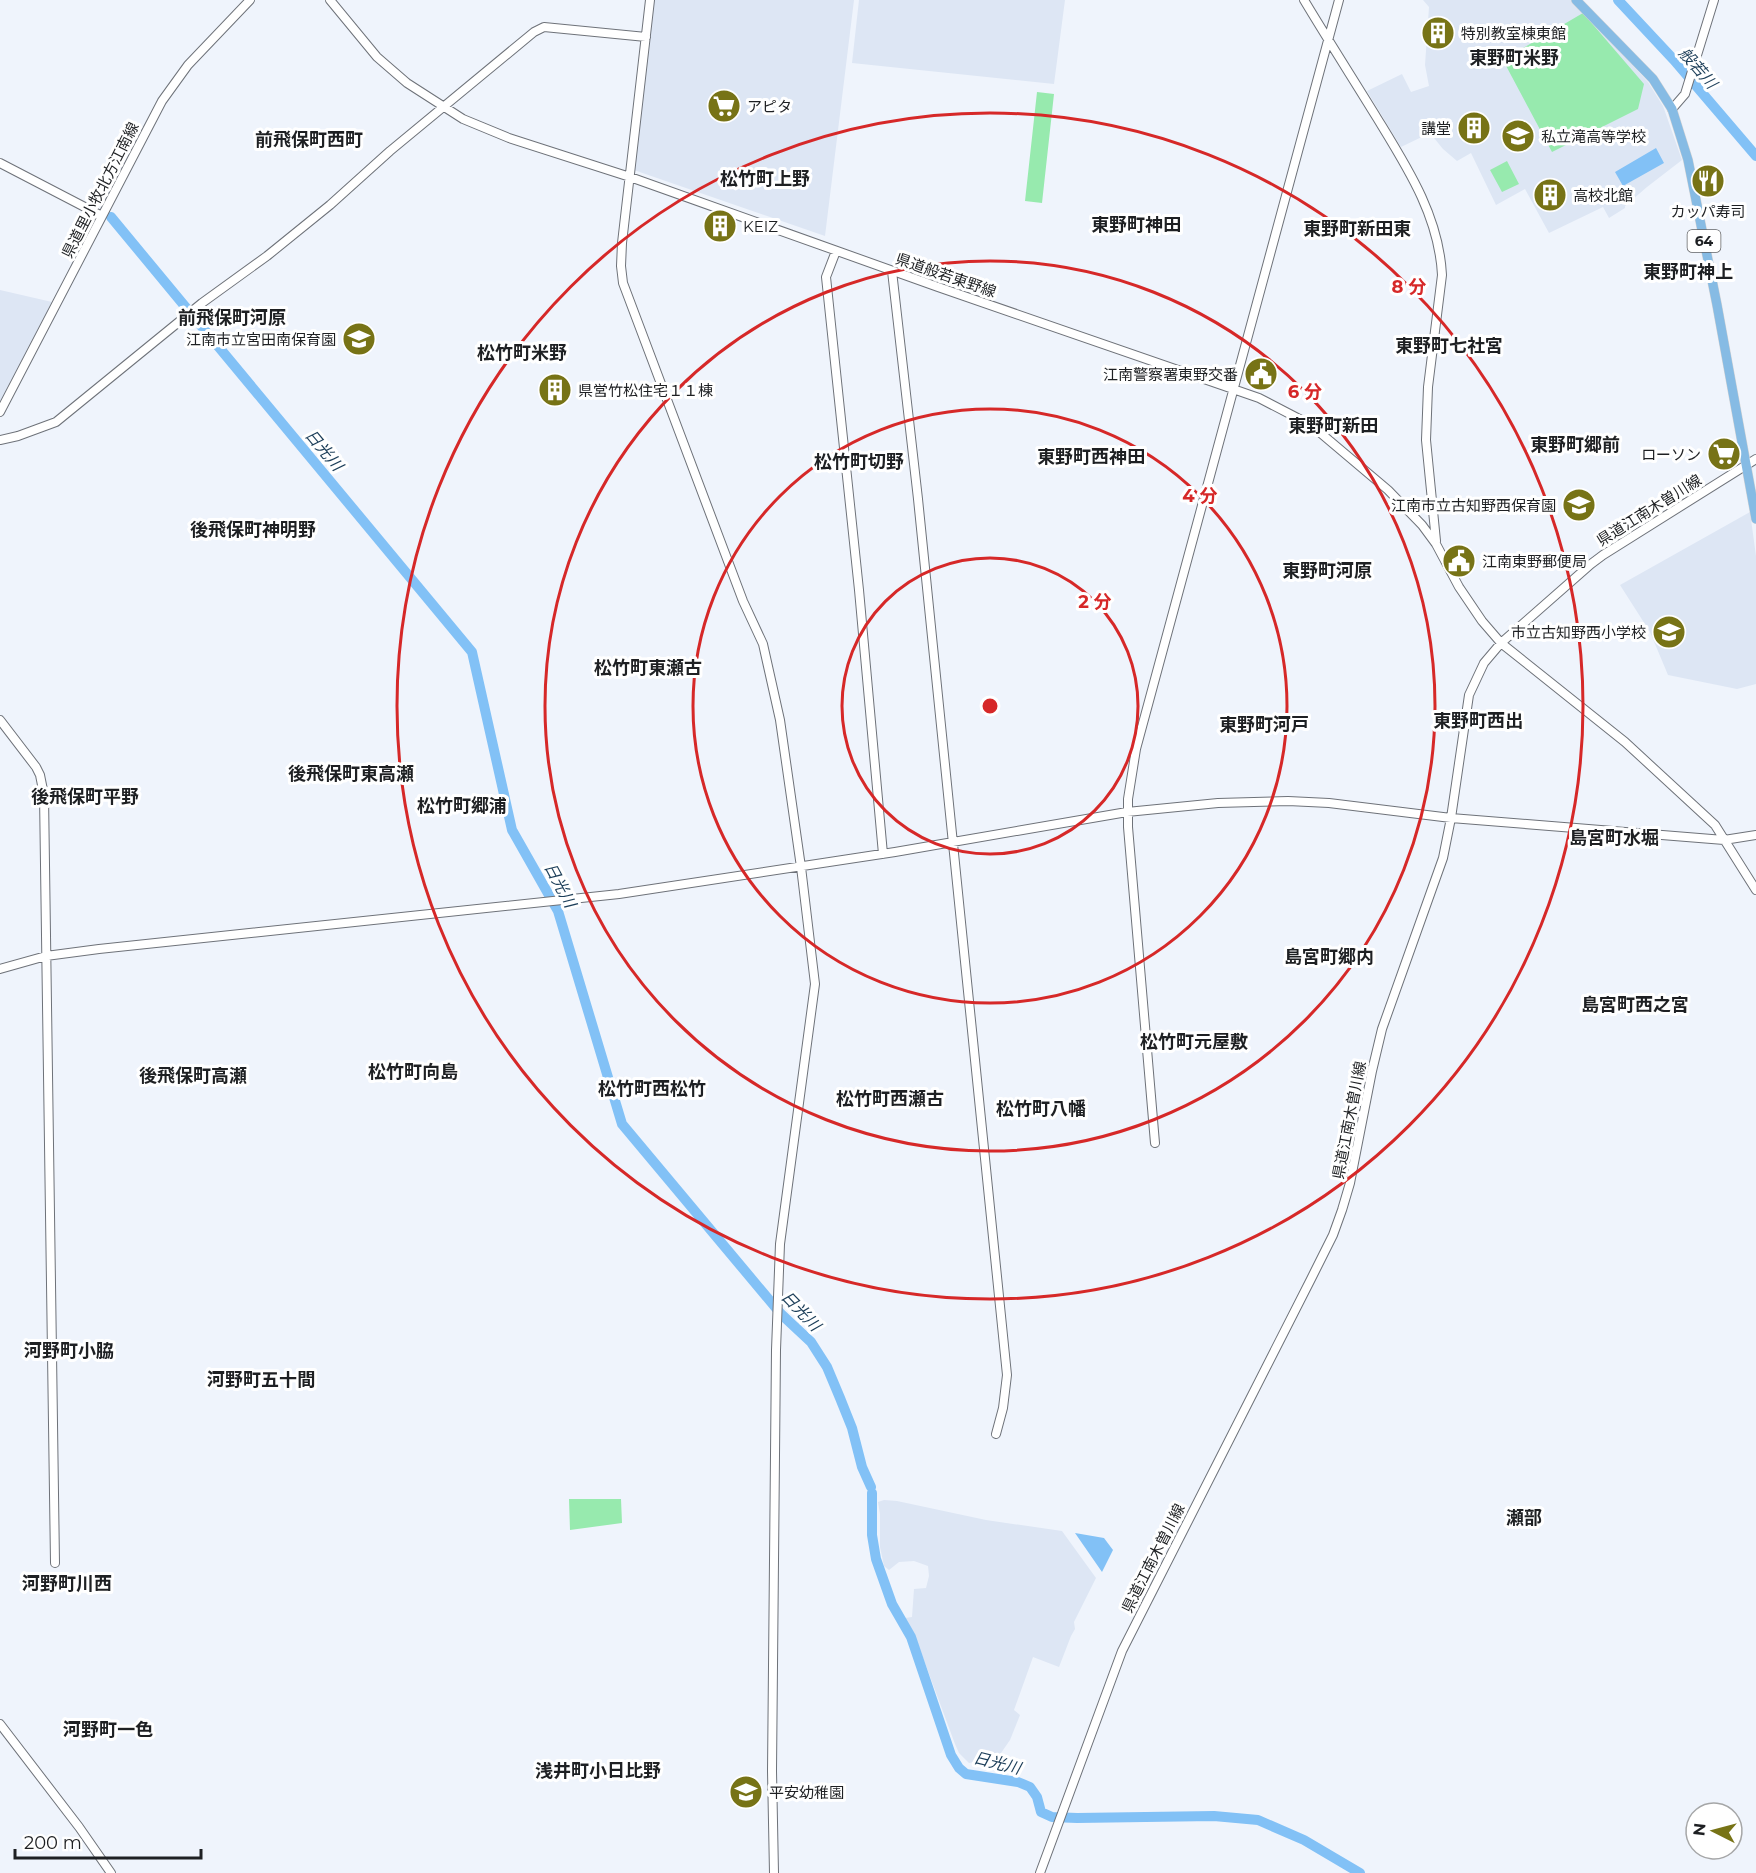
<svg xmlns="http://www.w3.org/2000/svg" width="1756" height="1873" viewBox="0 0 1756 1873" font-family="Montserrat,'Noto Sans JP',sans-serif">
<style>
.built{fill:#dde6f4}
.green{fill:#97eaae}
.water{fill:#82c1f6}
.lines{fill:none;stroke-linecap:round;stroke-linejoin:round}
.river{stroke:#82c1f6;stroke-width:10}
.secondary-casing{stroke:#6e7279;stroke-width:10}
.primary-casing{stroke:#d2d2d3;stroke-width:10}
.secondary{stroke:#fff;stroke-width:8}
.primary{stroke:#86bbe4;stroke-width:9}
.ring{fill:none;stroke:#d62828;stroke-width:3}
.labels{text-anchor:middle;dominant-baseline:central;stroke-width:6;stroke-linejoin:round;paint-order:stroke}
.shield{fill:#fff;stroke:#626365;stroke-width:1.5}
.shield-label{font-size:14px;font-weight:bold;fill:#1e2023}
.poi-label{font-size:15px;fill:#1e2023;stroke:#fff;text-anchor:start}
.street-label{font-size:15px;fill:#1e2023;stroke:#fff}
.water-label{font-size:16px;font-style:italic;fill:#1b3d58;stroke:#fff}
.quarter-label{font-size:18px;font-weight:bold;fill:#1e2023;stroke:#fff}
.centre{fill:#d62828;stroke:#fff;stroke-width:3}
.ring-label{font-size:18px;text-anchor:middle;font-weight:bold;fill:#d62828;stroke:#fff;stroke-width:6;stroke-linejoin:round;paint-order:stroke}
</style>
<rect width="100%" height="100%" fill="#eff4fc"/>
<path class="built" d="M650 0H854L825 236 631 169Z
M859 0H1065L1054 84 852 63Z
M1423 0H1573L1648 82 1663 106 1682 160 1647 187 1625 206V208L1609 218 1603 207 1549 233 1525 189 1496 205 1471 153 1457 161 1443 149 1430 133 1401 147 1367 91 1402 74 1411 92 1429 86 1425 65 1429 7Z
M0 290 52 302 0 404Z
M1750 512 1756 556V684L1737 689 1668 675 1650 632 1620 585Z
M884 1500 897 1501 986 1520 1062 1531 1096 1578 1074 1622 1075 1629 1071 1636 1059 1667 1033 1657 1014 1710 1020 1715 1010 1740 1001 1753 989 1759 969 1763 959 1753 955 1744 915 1636 905 1618 912 1617 914 1589 926 1588 929 1576 928 1566 914 1561 899 1562 889 1570 884 1566 880 1547V1514L878 1502Z"/>
<path class="green" d="M1583 13 1644 84 1638 109 1552 152 1504 62 1506 58Z
M1037 92 1054 94 1042 203 1025 201Z
M1507 161 1519 184 1502 192 1490 170Z
M569 1499H621L622 1523 570 1530Z"/>
<path class="water" d="M1656 148 1664 163 1623 186 1615 172Z
M1075 1533 1104 1538 1113 1550 1102 1572Z"/>
<g class="lines">
<path class="river" d="M1618 0 1674 60 1756 156
M111 217 188 310
M193 316 472 652 512 830 558 911 622 1124 781 1314 811 1342 827 1367 840 1398 852 1428 862 1467 871 1487
M872 1493V1535L876 1559 892 1604 911 1637 951 1755 959 1768 966 1774 1018 1782 1030 1787 1037 1797 1041 1812 1052 1817 1077 1818 1214 1816 1258 1820 1304 1840 1360 1873"/>
<defs>
<path id="secondary" d="M330 0 377 57 407 83 463 119 509 138 630 177 938 287 1259 398 1311 425 1388 490 1422 525 1436 544 1459 587 1482 621 1501 643 1625 742 1715 825 1756 890
M650 0 622 243 621 266 623 283 743 601 763 644 780 720 801 867 815 984 780 1244 776 1350 772 1771 774 1873
M1304 0C1328 40 1353 79 1377 118 1407 167 1439 216 1442 275L1428 387 1426 440 1436 541
M1672 109 1685 94 1714 0
M0 163 102 216
M836 251 826 277 859 590 883 854
M892 271 918 499 1007 1375 1003 1408 996 1434
M0 412 162 101 188 65 250 0
M0 440 18 436 56 422 202 303 267 256 330 205 390 151 534 32 544 27 646 37
M0 720 36 767 40 775 44 795 55 1563
M0 969 46 956 99 949 619 894 895 852 1127 812 1218 803 1288 801 1329 803 1451 818 1724 840 1756 835
M1155 1143 1128 827V799L1136 749 1339 0
M0 1724 79 1827 111 1873
M1040 1873 1122 1651 1311 1279 1333 1235 1342 1210 1350 1183 1372 1071 1382 1029 1443 858 1451 818 1469 695 1484 663 1501 643 1591 564 1603 555 1756 459"/>
<path id="primary" d="M1576 0 1653 79 1672 109 1688 160 1717 305 1756 519"/>
</defs>
<use href="#secondary" class="secondary-casing"/>
<use href="#primary" class="primary-casing"/>
<use href="#secondary" class="secondary"/>
<use href="#primary" class="primary"/>
</g>
<g class="ring">
<circle cx="990" cy="706" r="148"/>
<circle cx="990" cy="706" r="297"/>
<circle cx="990" cy="706" r="445"/>
<circle cx="990" cy="706" r="593"/>
</g>
<defs>
<symbol id="building-disc" viewBox="-11 -11 22 22"><circle r="9.5" fill="#777316" stroke="#fff"/><path d="M-4-6H4V6H1V3H-1V6H-4ZM-2.5-4.3h1.7v1.8h-1.7ZM.8-4.3h1.7v1.8H.8ZM-2.5-1h1.7V.8h-1.7ZM.8-1h1.7V.8H.8Z" fill="#fff"/></symbol>
<symbol id="supermarket-disc" viewBox="-11 -11 22 22"><circle r="9.5" fill="#777316" stroke="#fff"/><path d="M-6-5.5h2.5l.6 2H6L4.5 2H-2.5L-4.4-4H-6ZM-1.5 3.2a1.3 1.3 0 1 0 .1 0ZM3 3.2a1.3 1.3 0 1 0 .1 0Z" fill="#fff"/></symbol>
<symbol id="school-disc" viewBox="-11 -11 22 22"><circle r="9.5" fill="#777316" stroke="#fff"/><path d="M0-5L7-2L0 1L-7-2ZM-4 1L0 2.5L4 1V4Q0 6-4 4Z" fill="#fff"/></symbol>
<symbol id="restaurant-disc" viewBox="-11 -11 22 22"><circle r="9.5" fill="#777316" stroke="#fff"/><path d="M-5-6h1v4h1v-4h1v4h1v-4h1v5L-1.5 .5V6h-2V.5L-5-1ZM5-6V6H3V1.5H1.5Q1.5-4 5-6Z" fill="#fff"/></symbol>
<symbol id="civic-disc" viewBox="-11 -11 22 22"><circle r="9.5" fill="#777316" stroke="#fff"/><path d="M-.6-6.5H3V-4.5H.6V-3L4-1V1h2V6H-6V1h2V-1L-.6-3ZM-1.2 2.5V6h2.4V2.5Z" fill="#fff"/></symbol>
</defs>
<g fill-rule="evenodd">
<use href="#building-disc" x="1419" y="14" width="38" height="38"/>
<use href="#supermarket-disc" x="705" y="87" width="38" height="38"/>
<use href="#building-disc" x="1455" y="109" width="38" height="38"/>
<use href="#school-disc" x="1499" y="117" width="38" height="38"/>
<use href="#restaurant-disc" x="1689" y="162" width="38" height="38"/>
<use href="#building-disc" x="1531" y="176" width="38" height="38"/>
<use href="#building-disc" x="701" y="207" width="38" height="38"/>
<use href="#school-disc" x="340" y="320" width="38" height="38"/>
<use href="#civic-disc" x="1242" y="355" width="38" height="38"/>
<use href="#building-disc" x="536" y="371" width="38" height="38"/>
<use href="#supermarket-disc" x="1705" y="435" width="38" height="38"/>
<use href="#school-disc" x="1560" y="486" width="38" height="38"/>
<use href="#civic-disc" x="1440" y="542" width="38" height="38"/>
<use href="#school-disc" x="1650" y="613" width="38" height="38"/>
<use href="#school-disc" x="727" y="1773" width="38" height="38"/>
</g>
<g class="labels">
<rect class="shield" x="1687.5" y="230" width="33" height="22" rx="4.5"/>
<g class="shield-label">
<text x="1704" y="241">64</text>
</g>
<g class="poi-label">
<text x="1461" y="33">特別教室棟東館</text>
<text x="747" y="106">アピタ</text>
<text x="1451" y="128" text-anchor="end">講堂</text>
<text x="1541" y="136">私立滝高等学校</text>
<text x="1573" y="195">高校北館</text>
<text x="1708" y="211" text-anchor="middle">カッパ寿司</text>
<text x="743" y="226">KEIZ</text>
<text x="336" y="339" text-anchor="end">江南市立宮田南保育園</text>
<text x="1238" y="374" text-anchor="end">江南警察署東野交番</text>
<text x="578" y="390">県営竹松住宅１１棟</text>
<text x="1701" y="454" text-anchor="end">ローソン</text>
<text x="1556" y="505" text-anchor="end">江南市立古知野西保育園</text>
<text x="1482" y="561">江南東野郵便局</text>
<text x="1646" y="632" text-anchor="end">市立古知野西小学校</text>
<text x="769" y="1792">平安幼稚園</text>
</g>
<g class="street-label">
<text transform="translate(100 190) rotate(-63)">県道里小牧北方江南線</text>
<text transform="translate(946 275) rotate(19)">県道般若東野線</text>
<text transform="translate(1649 510) rotate(-32)">県道江南木曽川線</text>
<text transform="translate(1349 1120) rotate(-79)">県道江南木曽川線</text>
<text transform="translate(1153 1558) rotate(-63)">県道江南木曽川線</text>
</g>
<g class="water-label">
<text transform="translate(1698 68) rotate(49)">般若川</text>
<text transform="translate(324 450) rotate(50)">日光川</text>
<text transform="translate(560 885) rotate(62)">日光川</text>
<text transform="translate(801 1311) rotate(46)">日光川</text>
<text transform="translate(997 1763) rotate(14)">日光川</text>
</g>
<g class="quarter-label">
<text x="1514" y="58">東野町米野</text>
<text x="309" y="140">前飛保町西町</text>
<text x="765" y="179">松竹町上野</text>
<text x="1136" y="225">東野町神田</text>
<text x="1357" y="229">東野町新田東</text>
<text x="1688" y="272">東野町神上</text>
<text x="232" y="318">前飛保町河原</text>
<text x="1449" y="346">東野町七社宮</text>
<text x="522" y="353">松竹町米野</text>
<text x="1333" y="426">東野町新田</text>
<text x="1575" y="445">東野町郷前</text>
<text x="1091" y="457">東野町西神田</text>
<text x="859" y="462">松竹町切野</text>
<text x="253" y="530">後飛保町神明野</text>
<text x="1327" y="571">東野町河原</text>
<text x="648" y="668">松竹町東瀬古</text>
<text x="1478" y="721">東野町西出</text>
<text x="1264" y="725">東野町河戸</text>
<text x="351" y="774">後飛保町東高瀬</text>
<text x="85" y="797">後飛保町平野</text>
<text x="462" y="806">松竹町郷浦</text>
<text x="1614" y="838">島宮町水堀</text>
<text x="1329" y="957">島宮町郷内</text>
<text x="1635" y="1005">島宮町西之宮</text>
<text x="1194" y="1042">松竹町元屋敷</text>
<text x="413" y="1072">松竹町向島</text>
<text x="193" y="1076">後飛保町高瀬</text>
<text x="652" y="1089">松竹町西松竹</text>
<text x="890" y="1099">松竹町西瀬古</text>
<text x="1041" y="1109">松竹町八幡</text>
<text x="69" y="1351">河野町小脇</text>
<text x="261" y="1380">河野町五十間</text>
<text x="1524" y="1518">瀬部</text>
<text x="67" y="1584">河野町川西</text>
<text x="108" y="1730">河野町一色</text>
<text x="598" y="1771">浅井町小日比野</text>
</g>
</g>
<circle cx="990" cy="706" r="9" class="centre"/>
<g class="ring-label">
<text x="1409" y="293">8 分</text>
<text x="1305" y="398">6 分</text>
<text x="1200" y="502">4 分</text>
<text x="1095" y="608">2 分</text>
</g>
<g transform="translate(1714 1831) rotate(276)"><circle r="28" fill="#ffffff" stroke="#a5a6a7" stroke-width="1.5"/>
<path d="M0-4.5L10 22L0 15L-10 22Z" fill="#777316"/>
<text y="-9" font-size="16" font-weight="bold" text-anchor="middle" fill="#1e2023">N</text>
</g>
<path d="M15 1849v9h186v-9" fill="none" stroke="#1e2023" stroke-width="3"/>
<text x="24" y="1849" font-size="18" fill="#1e2023" stroke="#ffffff" stroke-width="4.5" paint-order="stroke">200 m</text>
</svg>
